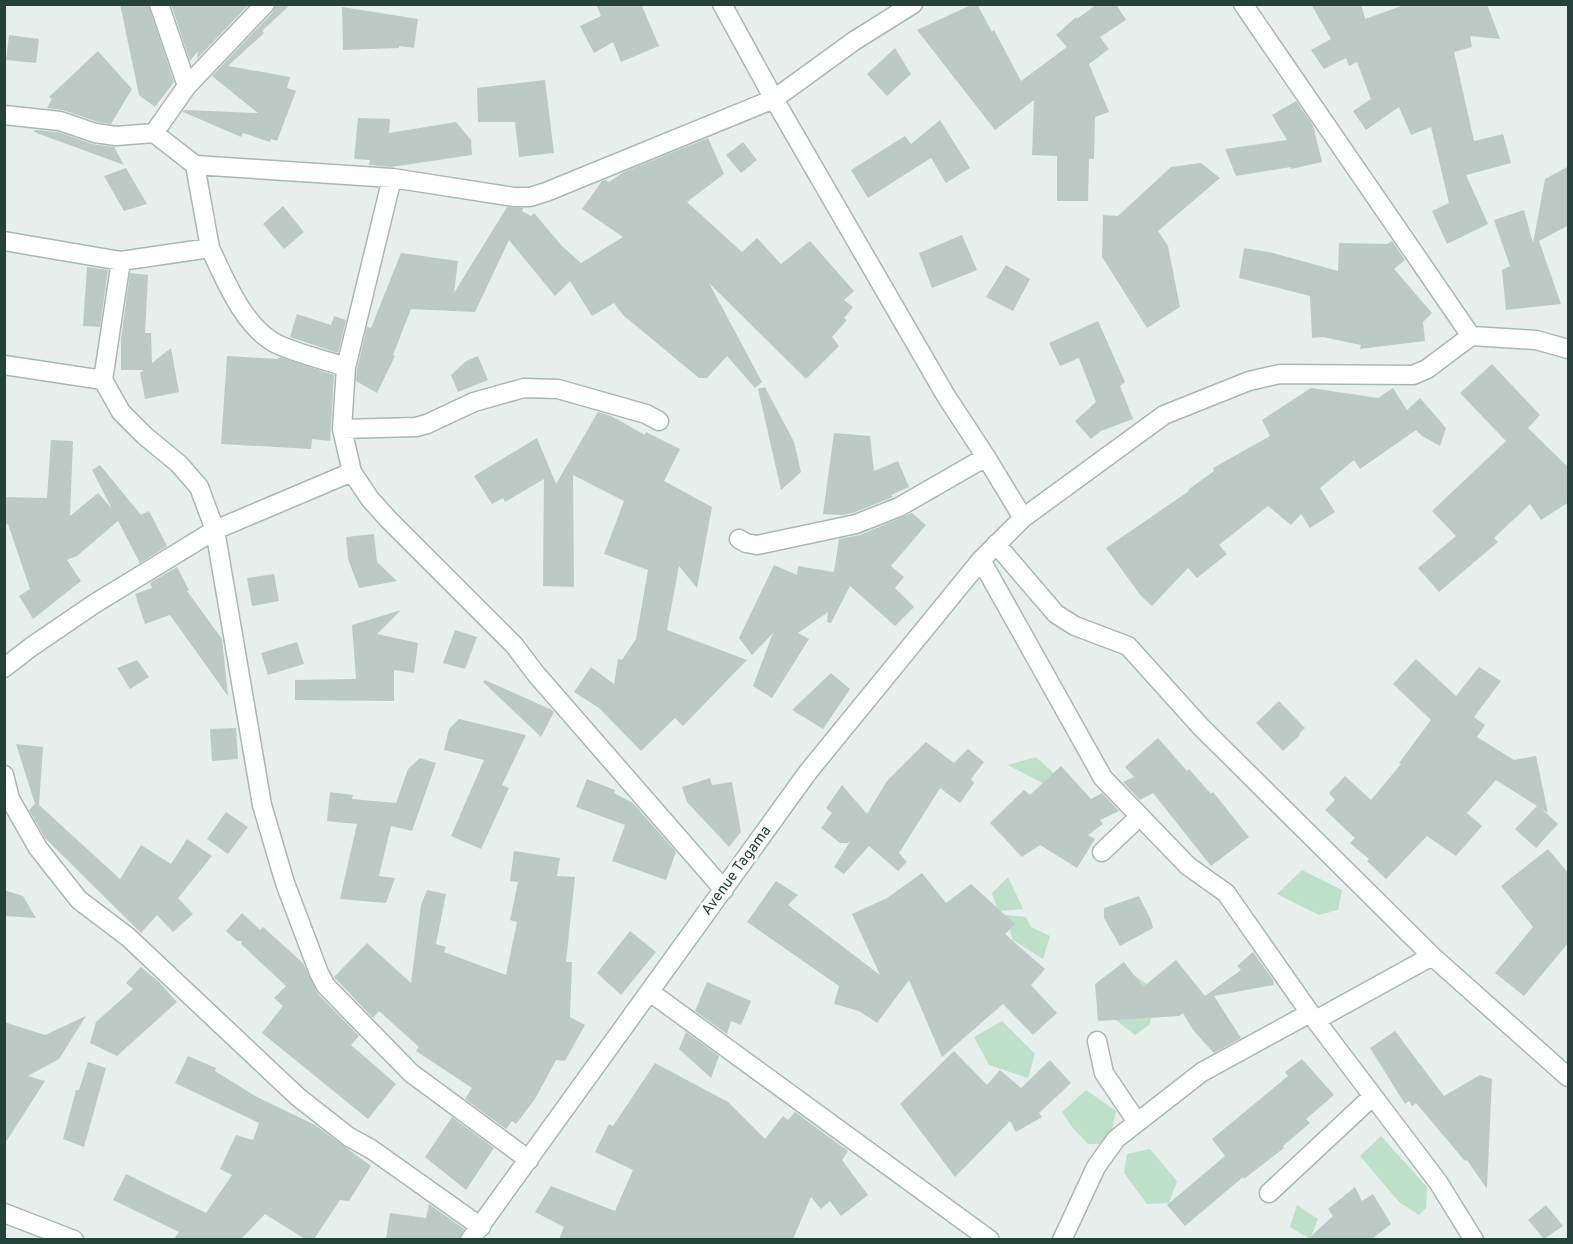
<svg xmlns="http://www.w3.org/2000/svg" width="1573" height="1244" viewBox="0 0 1573 1244" font-family="Overpass,sans-serif">
<style>
.green{fill:#bfe0c8}
.building{fill:#bbcac4}
.lines{fill:none;stroke-linecap:round;stroke-linejoin:round}
.minor-casing{stroke:#a8b8b2;stroke-width:21}
.minor{stroke:#fff;stroke-width:18}
.labels{text-anchor:middle;dominant-baseline:central;stroke-width:6;stroke-linejoin:round;paint-order:stroke}
.street-label{font-size:15px;fill:#24423a;stroke:#f7fbf9}
</style>
<rect width="100%" height="100%" fill="#e6efeb"/>
<path class="green" d="M1036 757 1061 780 1050 787 1008 765Z
M1302 870 1342 890 1338 910 1319 915 1277 894Z
M1008 877 1023 909 998 911 992 893Z
M1005 915 1026 917 1031 927 1050 936 1043 959 1013 940Z
M1134 975 1159 993 1149 1025 1135 1035 1100 1008Z
M1002 1021 1035 1054 1028 1078 989 1065 974 1037Z
M1086 1090 1116 1111 1109 1144H1088L1072 1127 1062 1112Z
M1381 1136 1427 1187 1426 1208 1419 1215 1399 1202 1360 1156Z
M1150 1149 1177 1181 1169 1203 1147 1204 1124 1173 1127 1154Z
M1297 1205 1318 1219 1310 1239 1290 1227Z"/>
<path class="building" d="M120 4H148L174 82 155 107 139 95Z
M171 4H249L197 59 198 51 190 61Z
M276 4H291L262 31 264 33 228 66 290 77 287 88 296 91 277 141 271 139 270 142 243 133 241 137 183 112 184 110 258 113 212 76 273 12Z
M596 4H641L659 46 621 62 613 42 594 53 580 26 601 16Z
M973 4H977L992 32 994 30 1021 81 1067 47 1056 35 1076 17 1077 19 1097 4H1116L1126 20 1100 37 1109 49 1089 64 1109 112 1095 117 1094 159H1089L1088 201H1057V156L1032 155 1034 100 995 130 917 30Z
M1311 4H1361L1365 19 1407 4H1487L1500 39 1470 36 1472 47 1454 52 1474 141 1503 134 1511 163 1466 175 1488 224 1447 244 1432 211 1449 203 1431 127 1411 135 1399 107 1366 130 1353 111 1371 99 1357 62 1349 66 1346 58 1324 69 1311 50 1331 39Z
M342 7 418 19 414 48 399 46V48L343 50Z
M9 35 39 39 36 63 6 60Z
M895 48 911 74 887 96 867 74Z
M98 51 132 89 111 124 98 122 63 110 47 108 52 99 49 97Z
M545 80 554 153 519 157 515 122H478L477 88Z
M1296 101 1313 125 1322 162 1291 169V167L1236 176 1225 149 1287 140 1272 115Z
M358 118 390 119 389 133 456 122 471 140 472 155 391 167 369 165 370 160 354 159Z
M940 120 970 168 946 183 931 158 868 198 851 170 905 136 911 144Z
M35 130 58 132 92 144 114 147 124 165 34 132Z
M708 138 724 174 687 202 742 252 757 238 781 264 810 241 854 291 844 300 853 307 844 318 847 320 832 337 839 346 806 379 709 283 762 382 755 388 727 356 707 378H699L623 315 614 303 592 316 570 281 555 296 509 240 475 312 411 309 393 355 395 356 377 393 356 381 357 369 367 327 371 328 401 253 458 261 454 293 507 207 523 208 522 211 531 216 534 213 562 246 581 263 623 237 582 209 602 181 606 180 609 182 624 172Z
M743 142 757 160 741 173 726 155Z
M1201 163 1220 178 1158 231 1168 246 1180 307 1147 328 1102 257 1103 215 1118 216 1171 167Z
M1569 166V225L1539 241 1561 304 1506 310 1502 270 1510 266 1494 220 1524 210 1533 243 1545 179Z
M126 168 147 204 124 211 104 176Z
M283 206 304 232 284 249 263 224Z
M962 235 977 270 932 288 919 253Z
M1392 241 1405 260 1394 269 1432 313 1423 322 1425 341 1360 349 1361 345 1323 337 1312 338 1310 296 1239 278 1244 248 1273 253 1338 271 1339 243 1387 244Z
M1006 265 1030 279 1013 311 986 297Z
M87 267 108 270 100 327 83 326Z
M130 273 148 275 145 333H151L152 363 171 348 179 392 145 399 140 373 144 370H121V339Z
M297 314 331 325 334 316 346 320 338 353 290 337Z
M1098 321 1125 382 1120 386 1133 419 1101 431 1091 439 1075 421 1096 402 1079 358 1060 366 1049 343Z
M227 356 277 359 280 357 334 375 330 441 312 439 311 449 221 444Z
M478 356 488 380 458 392 451 375 466 361Z
M1492 364 1540 415 1528 428 1569 468V502L1541 520 1530 504 1494 538 1498 542 1439 592 1418 568 1456 536 1432 511 1506 441 1460 393Z
M765 387 794 442 801 472 781 490 758 389Z
M1311 388 1378 398 1393 388 1407 410 1420 398 1446 428 1440 446 1422 436 1416 430 1360 469 1354 460 1320 488 1335 512 1310 528 1301 514 1291 525 1268 506 1219 545 1227 554 1197 578 1188 568 1152 606 1141 596 1106 548 1189 491 1188 490 1214 471 1213 468 1270 436 1262 420Z
M598 412 611 416 645 435 646 432 680 449 664 481 712 507 697 588 679 566 667 630 747 660 683 726 675 718 641 751 599 708 574 692 591 667 614 684 618 659 622 660 636 639 648 570 604 554 624 501 573 475 574 587 543 586 544 479 505 502 503 498 492 504 474 476 537 438 556 484Z
M834 433 870 436 874 471 898 461 909 487 891 495 893 497 853 513 842 515 823 514Z
M51 440 73 441 70 516 98 493 112 509 92 470 100 465 141 515 149 511 167 546 140 563 118 521 77 556 67 560 81 581 33 619 19 596 30 589 8 524 4 525V497L47 498Z
M912 513 926 525 891 566 904 577 895 588 914 607 895 626 850 586 831 623 827 622 828 612 798 633 809 639 772 698 753 686 773 633 752 655 739 638 774 565 797 575 798 566 834 572 839 539 860 535Z
M374 534 377 562 397 581 359 588 348 559 346 537Z
M177 567 189 590 187 591 222 639 228 696 170 615 145 624 135 594 152 588 150 583Z
M274 574 279 601 252 606 247 578Z
M401 610 377 634 418 643 414 673 394 670V701L295 700V680L356 679 352 625Z
M455 630 477 637 465 669 443 663Z
M297 642 304 664 268 675 261 653Z
M1416 659 1456 696 1479 667 1501 681 1474 717 1485 725 1477 737 1514 760 1536 756 1548 813 1541 808 1558 824 1536 848 1515 829 1537 806 1496 780 1467 813 1482 826 1456 856 1427 836 1386 879 1367 861 1369 859 1350 843 1355 838 1325 810 1335 800 1329 793 1345 776 1371 800 1401 764 1399 763 1431 720 1393 684Z
M137 660 149 677 130 689 117 668Z
M831 673 850 689 823 729 792 710Z
M485 680 552 710 554 712 541 737 483 682Z
M1279 701 1305 728 1299 734 1300 735 1283 751 1256 723Z
M459 719 526 735 502 785 509 788 481 849 451 836 484 760 444 750 449 729Z
M236 728 238 759 212 761 210 729Z
M1158 738 1187 771 1189 769 1211 794 1213 792 1249 837 1211 866 1153 793 1140 800 1123 782 1134 777 1125 767Z
M926 742 954 763 968 749 984 762 971 779 974 783 960 803 940 788 899 853 907 862 898 871 869 846 844 874 834 867 851 840 848 843H840L821 828 832 813 826 808 842 785 867 814 887 781Z
M16 744 43 747 39 805 120 879 141 845 171 864 187 839 212 856 178 898 193 914 173 932 157 915 141 933 45 838 29 810 35 804Z
M420 758 436 763 412 831 391 826 379 876 395 878 386 903 340 899 357 824 327 821 330 792 353 795 352 799 396 803 408 769Z
M1061 766 1091 799 1102 793 1119 811 1100 820 1103 824 1088 835 1095 839 1077 868 1040 845 1022 857 990 823 1024 790 1030 795Z
M710 778 712 785 732 782 741 832 729 847 687 802 682 787Z
M587 779 615 790 614 793 633 803 676 852 666 880 612 861 625 825 576 807Z
M226 812 248 827 228 854 207 839Z
M1548 849 1569 874V942L1524 996 1495 973 1533 927 1501 886Z
M514 851 560 858 557 876 575 877 566 962H572L570 1017 585 1025 565 1061 556 1060 535 1099 516 1124 512 1121 506 1129 465 1099 472 1088 416 1051 419 1047 379 1011 373 1018 334 977 367 943 411 983 421 905 427 890 446 894 436 944 446 947 444 952 506 975 517 922 510 920 518 882 510 881Z
M922 873 946 903 971 884 1015 924 1005 934 1045 969 1031 985 1057 1013 1033 1035 1003 1004 942 1057 909 980 877 1023 859 1011 834 1004 839 986 747 922 776 881 798 895 788 905 880 975 852 914 887 898Z
M4 890 23 896 36 918 4 916Z
M1139 896 1151 920 1153 928 1120 946 1104 918V908Z
M242 913 260 930 263 927 303 963 318 994 359 1036 351 1045 396 1084 368 1119 262 1033 283 1006 274 998 286 986 241 944 242 941H237L226 931Z
M630 931 656 952 621 995 597 973Z
M1253 952 1273 980 1274 985 1214 996 1241 1038 1214 1053 1193 1030 1183 1013 1179 1016 1098 1021 1095 984 1124 962 1143 987 1176 960 1205 996 1241 970 1237 966Z
M141 967 158 981 177 1002 117 1056 90 1043 96 1022 133 989 126 983Z
M707 982 751 1001 741 1025 731 1021 727 1034 695 1011Z
M86 1016 59 1059 28 1076 45 1081 4 1145V1022L45 1035Z
M1395 1031 1444 1096 1480 1075 1492 1079 1487 1189 1467 1160 1465 1161 1416 1103 1412 1106 1409 1101 1405 1104 1370 1048Z
M686 1032 719 1056 711 1078 679 1049Z
M954 1051 987 1085 1000 1070 1021 1088 1050 1060 1071 1083 1039 1113 1042 1117 1016 1132 1010 1121 955 1177 900 1104Z
M188 1056 216 1068 215 1071 255 1096 315 1125 371 1166 349 1201 340 1200 314 1239H305L265 1214 241 1239H174L179 1232 113 1200 126 1174 206 1213 232 1175 220 1169 236 1135 253 1140 259 1123 175 1083Z
M1302 1059 1334 1095 1306 1119 1310 1123 1283 1146 1284 1148 1244 1179 1243 1177 1185 1226 1167 1205 1225 1156 1212 1139 1288 1076 1285 1072Z
M88 1062 106 1068 84 1147 63 1139 76 1090H79Z
M655 1063 728 1102 765 1139 783 1116 788 1120 795 1112 848 1151 842 1160 868 1195 841 1216 830 1201 821 1209 811 1197 793 1239H559L564 1227 535 1212 551 1186 615 1211 633 1170 595 1152 609 1124 613 1126Z
M452 1117 494 1148 466 1190 425 1157Z
M1355 1187 1362 1201 1373 1194 1391 1224 1372 1239H1308L1333 1216 1328 1209Z
M429 1204 464 1229 459 1239H386L390 1213 426 1218Z
M1546 1205 1563 1226 1544 1239 1528 1220Z"/>
<g class="lines">
<defs>
<path id="minor" d="M159 4 187 86 154 133 195 165
M722 4 774 99 946 396 986 457 1023 518
M1243 4 1471 336 1536 340 1568 349
M187 86 265 4
M4 115 60 121 95 133 116 136 154 133
M392 178 346 367 342 429 352 472 370 499 388 519 514 645 536 674 724 890
M4 241 121 261 210 248 195 165 392 178 514 197H530L546 192 774 99 854 41 913 4
M210 248C225 280 245 330 279 345 300 354 324 360 346 367
M4 365 103 380 121 412 145 436 179 464 199 487 215 530 262 805 285 883 319 973 326 986 411 1073 529 1160
M103 380 121 261
M342 429 416 427 427 424 474 402 524 388 558 389 646 414 659 421
M739 539 746 543 757 545 856 524 899 507 986 457
M996 544 1056 614 1075 626 1128 646 1201 727 1432 956 1568 1077
M981 560 1103 778 1188 866 1226 893 1310 1013 1438 1182 1474 1240
M4 668 31 647 94 604 215 530 352 472
M4 775 10 799 38 848 79 900 128 937 298 1097 349 1137 371 1149 481 1227
M1102 852 1140 816
M650 992 990 1240
M1316 1020 1432 956
M1097 1041 1104 1073 1137 1122
M1269 1193 1373 1096
M4 1213 74 1240
M470 1240 808 772 981 560 1023 518 1164 415 1249 381 1280 374 1413 375 1427 369 1471 336
M1062 1240 1096 1167 1116 1139 1202 1072 1310 1013"/>
</defs>
<use href="#minor" class="minor-casing"/>
<use href="#minor" class="minor"/>
</g>
<g class="labels">
<g class="street-label">
<text transform="translate(737 871) rotate(-54)">Avenue Tagama</text>
</g>
</g>
<rect width="1573" height="1244" fill="none" stroke="#24423a" stroke-width="12"/>
</svg>
